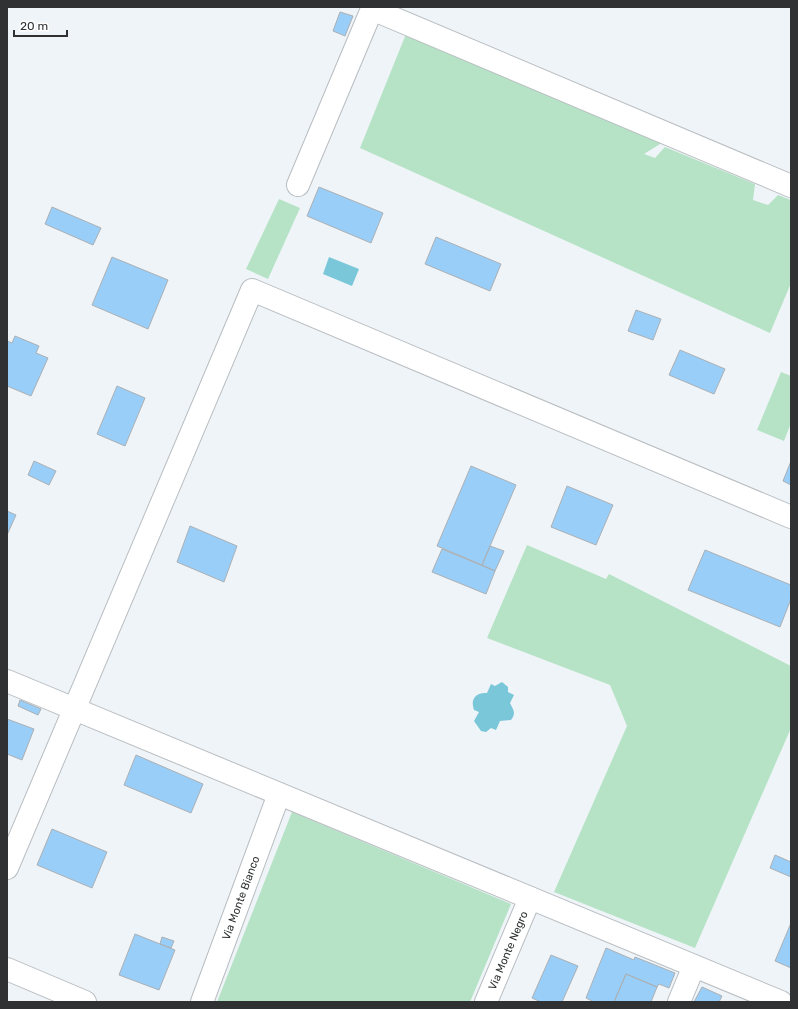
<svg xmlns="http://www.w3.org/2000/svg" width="798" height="1009" viewBox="0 0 798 1009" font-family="Rubik,sans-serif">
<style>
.green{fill:#b6e3c5}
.water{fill:#79c7d8}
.building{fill:#99cef8;stroke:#abb0b4}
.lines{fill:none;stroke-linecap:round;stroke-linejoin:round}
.minor-casing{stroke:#b8bdc1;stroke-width:24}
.minor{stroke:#fff;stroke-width:22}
.labels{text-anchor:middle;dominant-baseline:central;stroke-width:3.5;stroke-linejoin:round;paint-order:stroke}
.street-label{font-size:11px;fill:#2f3132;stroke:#fff}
</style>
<rect width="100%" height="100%" fill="#eff4f8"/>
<path class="green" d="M408 29 676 134 644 154 655 158 665 147 755 184 753 200 768 205 778 195 791 200V283L770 333 360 148Z
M279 199 300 208 268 279 246 269Z
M781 372 791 376V423L784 441 757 430Z
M527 545 606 579 609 574 791 666V728L695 948 554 892 627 726 610 685 487 638Z
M292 812 511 904 470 1002H217Z"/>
<path class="water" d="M329 257 359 269 352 286 323 274Z
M502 682 508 687V692L514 695 510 703C514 711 516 713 511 720L500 721 496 730 491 728 486 732 481 731 474 721 479 712 474 710C470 699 476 692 487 693L491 684 495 686Z"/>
<path class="building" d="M340 12 353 16 345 36 333 31Z
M319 187 383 213 371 243 307 216Z
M52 207 101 228 93 245 45 224Z
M436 237 501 264 490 291 425 264Z
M112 257 168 280 148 329 92 305Z
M636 310 661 319 653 340 628 331Z
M15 336 39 346 36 353 48 358 31 396 7 386V341L12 343Z
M680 350 725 369 714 394 669 375Z
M117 386 145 398 125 446 97 434Z
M34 461 56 471 49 485 28 475Z
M791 461V485L783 481Z
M471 466 516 485 482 565 437 546Z
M567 486 613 505 596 545 551 527Z
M7 511 16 515 7 535Z
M190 526 237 546 224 582 177 562Z
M490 546 504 551 495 571 482 565Z
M442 549 495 571 486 594 432 572Z
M705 550 791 585V599L780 627 688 590Z
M20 700 41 709 38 715 18 706Z
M7 719 34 729 22 760 7 754Z
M136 755 203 784 191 813 124 785Z
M52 829 107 852 92 888 37 865Z
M775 855 791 862V877L770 868Z
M791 923V968L775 961Z
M135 934 175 950 159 990 119 975Z
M162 937 174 941 171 948 160 944Z
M606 948 634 960 635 957 675 973 669 988 659 984 657 987 626 974 614 1002H594L586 998Z
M551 955 578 966 562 1002H541L532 998Z
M626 974 657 987 651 1002H614Z
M702 987 722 996 719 1002H694Z"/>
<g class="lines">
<defs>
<g id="minor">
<path d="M298 185 372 9 791 186"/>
<path d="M7 681 781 1002"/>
<path d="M7 868 252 290 791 517"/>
<path d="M7 969 85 1002"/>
<path id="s1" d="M202 1002 279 794"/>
<path id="s2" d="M486 1002 530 898"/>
<path d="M679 1002 694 966"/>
</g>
</defs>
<use href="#minor" class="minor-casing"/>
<use href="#minor" class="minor"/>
</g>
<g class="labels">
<g class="street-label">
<text stroke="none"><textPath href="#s1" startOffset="111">Via Monte Bianco</textPath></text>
<text stroke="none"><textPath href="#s2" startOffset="56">Via Monte Negro</textPath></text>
</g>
</g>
<rect width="798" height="1009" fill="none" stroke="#2f3132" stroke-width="16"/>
<path d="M14 30v6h53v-6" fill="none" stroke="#2f3132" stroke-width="2"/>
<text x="20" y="30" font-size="12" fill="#2f3132" stroke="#ffffff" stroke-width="3" paint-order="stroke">20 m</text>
</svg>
